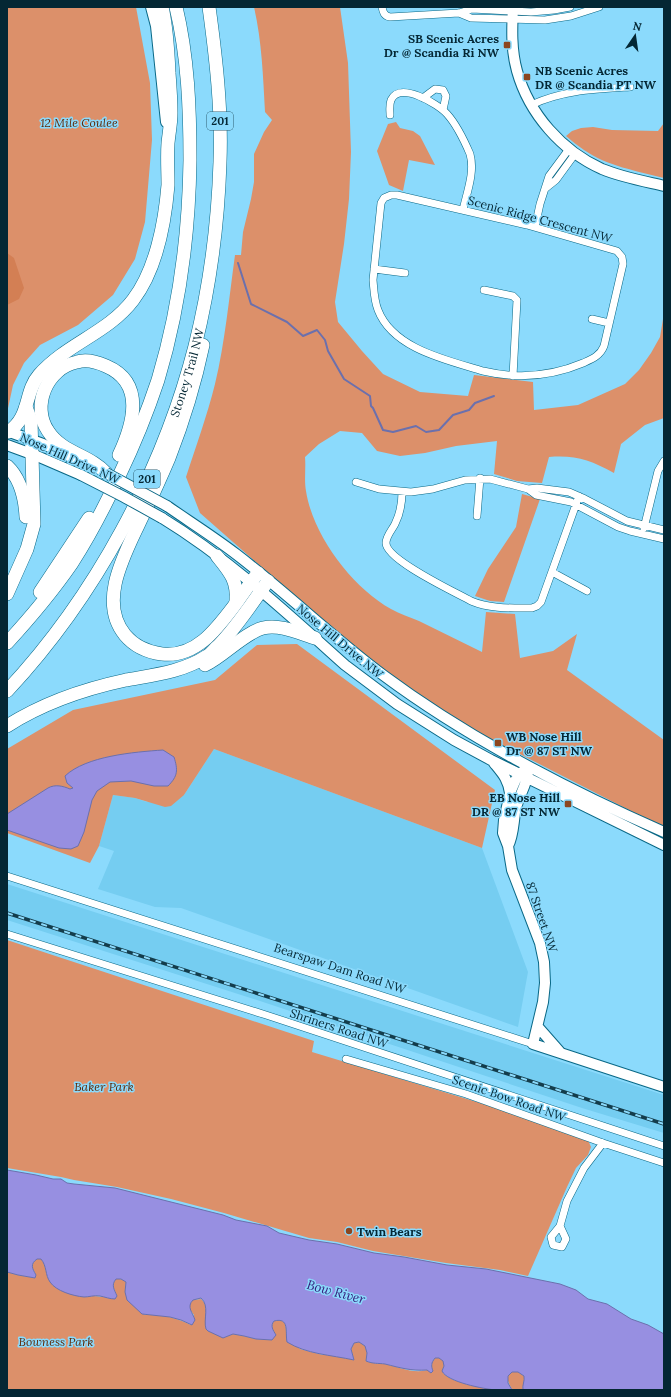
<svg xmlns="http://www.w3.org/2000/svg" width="671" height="1397" viewBox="0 0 671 1397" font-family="Lora,serif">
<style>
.built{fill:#75cdf1}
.green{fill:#dc906a}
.forest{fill:#d37f54}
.water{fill:#978fe1;stroke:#6b70ad}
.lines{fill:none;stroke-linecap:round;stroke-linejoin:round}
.stream{stroke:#6b70ad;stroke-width:2}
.street-casing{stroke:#096886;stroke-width:8}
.secondary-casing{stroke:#096886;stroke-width:12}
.highway-casing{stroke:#096886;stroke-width:14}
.street{stroke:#fff;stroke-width:7}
.secondary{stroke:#fff;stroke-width:10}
.highway{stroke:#fff;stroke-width:13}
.rail-casing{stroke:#143d4c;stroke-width:3.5}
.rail{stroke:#8bdafc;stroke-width:2;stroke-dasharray:6;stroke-linecap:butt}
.secondary-bridge-casing{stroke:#096886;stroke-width:12;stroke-linecap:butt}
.secondary-bridge{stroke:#fff;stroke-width:10}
.poi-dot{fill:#8c461f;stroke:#8bdafc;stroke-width:1.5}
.labels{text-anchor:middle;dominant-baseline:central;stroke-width:3;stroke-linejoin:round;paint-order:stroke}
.shield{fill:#8bdafc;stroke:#2c5d70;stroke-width:1}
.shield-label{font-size:11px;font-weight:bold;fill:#042734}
.poi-label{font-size:12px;font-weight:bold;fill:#042734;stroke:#8bdafc;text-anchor:start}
.park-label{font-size:12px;font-style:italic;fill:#602a08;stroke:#8bdafc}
.street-label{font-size:12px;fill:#042734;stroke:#8bdafc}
.water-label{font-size:13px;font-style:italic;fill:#341a79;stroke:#8bdafc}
</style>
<rect width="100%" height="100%" fill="#8bdafc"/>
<path class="built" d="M214 749 482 848 528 972 518 1027 181 908 155 907 98 889 114 851 99 846 113 795 135 798 147 802 184 795Z
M7 884 664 1095V1133L582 1108 257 1000 7 920Z"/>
<path class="green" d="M7 7H136L150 83 152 140 145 222 135 259 113 295 78 325 40 345 24 363 13 385 7 413Z
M254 7H340L348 63 351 152 349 199 344 244 335 302 338 322 362 351 383 374 420 392 468 396 474 375 533 382 534 410 578 405 625 384 639 370 651 353 660 337 664 313V418L645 425 621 444 614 473C590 460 576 455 549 457L542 483 517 481 494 474 497 441 456 446 425 453 400 456 377 451 362 433 340 431 319 444 305 457C306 468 304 480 306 491 313 536 352 587 391 609 400 614 410 617 419 621 440 631 461 642 482 652L486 612 515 614 520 658 553 651 577 634 567 670 664 740V828L473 730 394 679 324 622 200 513 186 477C196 446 207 416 215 384 225 342 229 298 235 255H241L243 232 251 199 254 182V154L264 132 272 120 265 112C263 77 262 42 254 7Z
M396 122 400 128 413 131 420 136 435 165 409 160 403 191 389 185 377 151 388 124Z
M664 123V178C637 171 607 166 584 150 578 146 572 141 566 136L572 131 581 128 593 127 612 130 658 131Z
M522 494 540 499 504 602 490 601 475 596 488 569 516 527Z
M297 644 495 790 482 848 214 749 184 795 171 806 165 807 135 798 113 795 99 846 90 863 7 833V749L73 710 215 680 257 645Z
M7 940 314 1041 312 1052 517 1114 588 1140 591 1147 588 1155 576 1168 567 1187 528 1276 500 1270 446 1263 373 1251 337 1242 309 1238 224 1213 171 1199 117 1187 74 1180 61 1177 7 1168Z
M37 1259H41L44 1263 48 1278 85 1297C98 1294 105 1300 117 1296 114 1289 111 1285 116 1279 121 1279 123 1279 126 1282L125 1292 145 1315C161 1314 177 1318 191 1325L194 1315C190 1310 187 1305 193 1300L201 1299C209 1305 207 1321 208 1331L225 1337 233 1334 244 1336 256 1339 270 1340 276 1335C273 1330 270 1326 274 1321 287 1318 286 1326 286 1336L300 1349 323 1355H331L354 1360 351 1349 354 1343 359 1342 365 1346 367 1353 366 1361C373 1364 378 1363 385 1364 400 1367 417 1376 432 1368V1362L435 1358H439L444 1361V1366L442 1371C451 1385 480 1385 494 1390H7V1272L18 1275 35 1278 36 1275C32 1268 30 1264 37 1259Z
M512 1372H518L524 1376C525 1381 522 1385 523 1390H512C509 1382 504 1378 512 1372Z"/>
<path class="forest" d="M7 253 14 258 24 288 19 299 7 305Z"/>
<path class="water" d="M163 750 174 757C178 770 178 776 168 786H154L131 781 110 782 97 791 92 800 84 832 78 846 71 849 59 848 7 830V814L48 788C55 784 63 786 70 789L73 788 67 783 65 776C86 756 134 752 163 750Z
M7 1170 36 1175 53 1179H61L67 1183 74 1184 115 1188 223 1215 236 1220 267 1226 279 1233 309 1240 337 1244 374 1253 404 1257 447 1265 486 1269 560 1284 576 1290 588 1299 607 1304 631 1319 648 1325 664 1334V1390H523C522 1385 525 1381 524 1376L518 1372H512L508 1376V1383L512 1390C506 1390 501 1391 496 1390 484 1389 447 1382 442 1371L444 1366 443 1361 439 1358H435C431 1363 431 1366 433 1371L431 1373 427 1370C411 1371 401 1368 385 1364 378 1363 373 1364 366 1361L367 1353 365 1346 359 1342 354 1343 351 1349 354 1360C331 1355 306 1354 287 1342 285 1332 290 1317 274 1321 270 1326 273 1330 276 1335L272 1340 256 1339 244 1336 233 1334 223 1338 208 1331 206 1329C203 1319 210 1306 201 1298L193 1300C186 1307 193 1313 195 1320L192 1325 181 1320 170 1317 142 1314 127 1300 125 1292 126 1282 121 1279H116C111 1285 114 1289 117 1296L115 1299C110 1299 105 1297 100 1296 94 1295 89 1297 84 1297 73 1296 56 1291 50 1282 45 1275 47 1266 41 1259H37C30 1264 32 1268 36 1275L35 1278 18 1275 7 1272Z"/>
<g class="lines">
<path class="stream" d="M238 263 251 304 287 322 303 336 317 330 325 340 328 351 344 379 370 396 371 406 373 408 383 430 393 432 416 426 426 432 439 430 453 415 469 410 475 403 494 396"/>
<defs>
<path id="street" d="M382 7C383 12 384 16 390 17L459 13 472 9 531 12 554 10 570 7
M459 13 471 18 545 20 571 16 599 7
M423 98 435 89 443 90 446 96 443 110
M531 105C563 90 596 89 630 87
M390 115C390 111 389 105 391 100 400 81 438 104 447 114 457 125 464 140 470 154 475 172 467 192 463 210
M546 188 556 180 575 154
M391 195H397L527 225 617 251 622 257 623 264 604 346C600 356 592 359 583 363 550 377 517 379 483 371 447 360 393 349 378 310 374 300 374 290 373 280L381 203 384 198Z
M535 227 540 204 549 176 569 149
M374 269 405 273
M484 290 513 296 517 300 513 376
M592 319 609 323
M356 482 379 489 411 492 433 489 465 480 490 479 528 489 536 495 571 502 618 527 630 531 664 539
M528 489 537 488 569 492 585 499 627 521 664 530
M402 492C402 503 400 514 395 524 392 530 386 536 386 543 386 560 455 592 471 601 490 609 511 608 532 608L537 606 541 602 579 496
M477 516 480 478
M644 528 658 471 664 461
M552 572 587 591
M7 876 533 1044
M7 934 266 1015 664 1146
M346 1059 466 1094 603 1143 664 1163
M560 1226 566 1239 562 1247 553 1245 551 1237 560 1226 567 1201 584 1168 603 1143"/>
<path id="secondary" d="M151 7 156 26 166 122
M513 7C512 28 511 50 517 71 529 114 562 151 602 169 622 177 643 181 664 186
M7 431 43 444 75 459
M7 445 37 456 81 475
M167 506C190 522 214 537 236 554 287 593 332 637 383 675 469 739 566 789 664 832
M162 518C229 559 287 613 345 665L397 704 454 740 491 760 664 845
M494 763C503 774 508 779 510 793
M524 770 516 779 510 793 504 820 503 833 508 846 512 870 540 943 544 962 545 983 543 1002 533 1044 664 1087
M508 846C514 835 513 821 516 808 519 796 527 784 528 772
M538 1027 560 1052"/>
<g id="highway">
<path d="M203 345C195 383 183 422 169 458 160 479 151 499 141 519 126 552 97 601 125 635 135 647 147 652 162 654 197 658 218 627 237 602 244 592 251 582 258 573"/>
<path d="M8 432C31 417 24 392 39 375 66 344 108 333 133 300 156 270 165 222 168 185 168 171 167 157 168 143 169 133 171 123 171 113 171 99 170 86 169 73 168 51 167 29 162 7"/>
<path d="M7 466C21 479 25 498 26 517"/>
<path d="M106 473C90 455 62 453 48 431 31 406 47 368 77 362 86 359 97 362 106 366 146 383 133 425 119 455"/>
<path d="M217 556C230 572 238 581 236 602"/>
<path d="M40 592 89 518"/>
<path d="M7 594 27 549 34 524 31 421 26 407"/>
<path d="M7 643C30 618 52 592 72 563 90 535 105 506 119 476 134 445 147 413 158 380 179 310 189 233 190 160 190 109 188 57 176 7"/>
<path d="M205 665C224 656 244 633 263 628 280 624 299 633 315 638"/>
<path id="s1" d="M7 691C95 597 163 471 195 346 210 286 218 224 220 162 222 110 216 58 209 7"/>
<path d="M7 726C43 703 84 689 126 680 153 675 183 672 207 656 211 654 214 649 218 646 237 627 252 603 268 581"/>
</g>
</defs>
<use href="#street" class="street-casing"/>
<use href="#secondary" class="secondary-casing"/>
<use href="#highway" class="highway-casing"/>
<use href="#street" class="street"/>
<use href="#secondary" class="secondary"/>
<use href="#highway" class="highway"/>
<defs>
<path id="rail" d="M7 913 664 1124"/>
</defs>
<use href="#rail" class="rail-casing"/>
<use href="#rail" class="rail"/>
<defs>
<path id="secondary-bridge" d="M106 473 167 506
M81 475 124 497 162 518"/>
</defs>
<use href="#secondary-bridge" class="secondary-bridge-casing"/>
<use href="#secondary-bridge" class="secondary-bridge"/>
</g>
<g class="poi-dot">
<rect x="503" y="41" width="8" height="8" rx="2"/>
<rect x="523" y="73" width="8" height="8" rx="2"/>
<rect x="494" y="739" width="8" height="8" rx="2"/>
<rect x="564" y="800" width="8" height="8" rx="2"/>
<circle cx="349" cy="1231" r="4"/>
</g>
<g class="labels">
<g class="shield">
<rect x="207" y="112" width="26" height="18" rx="3"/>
<rect x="134" y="470" width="26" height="18" rx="3"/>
</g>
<g class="shield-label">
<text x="220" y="121">201</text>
<text x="147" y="479">201</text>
</g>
<g class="poi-label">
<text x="499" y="38" text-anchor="end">SB Scenic Acres<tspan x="499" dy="14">Dr @ Scandia Ri NW</tspan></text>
<text x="535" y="70">NB Scenic Acres<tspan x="535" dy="14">DR @ Scandia PT NW</tspan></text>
<text x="506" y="736">WB Nose Hill<tspan x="506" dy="14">Dr @ 87 ST NW</tspan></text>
<text x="560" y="797" text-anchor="end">EB Nose Hill<tspan x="560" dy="14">DR @ 87 ST NW</tspan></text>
<text x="357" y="1231">Twin Bears</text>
</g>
<g class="park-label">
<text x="79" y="122">12 Mile Coulee</text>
<text x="104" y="1086">Baker Park</text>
<text x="56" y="1341">Bowness Park</text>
</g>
<g class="street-label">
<text transform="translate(540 219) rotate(15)">Scenic Ridge Crescent NW</text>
<text stroke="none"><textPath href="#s1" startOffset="369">Stoney Trail NW</textPath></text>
<text transform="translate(70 458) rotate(24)">Nose Hill Drive NW</text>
<text transform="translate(340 641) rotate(40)">Nose Hill Drive NW</text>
<text transform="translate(542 917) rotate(71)">87 Street NW</text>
<text transform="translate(340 968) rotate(18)">Bearspaw Dam Road NW</text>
<text transform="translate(339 1028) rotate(18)">Shriners Road NW</text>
<text transform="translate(509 1098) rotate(19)">Scenic Bow Road NW</text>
</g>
<g class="water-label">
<text transform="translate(336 1292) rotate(15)">Bow River</text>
</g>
</g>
<rect width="671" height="1397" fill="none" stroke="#042734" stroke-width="16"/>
<g transform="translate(635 36) rotate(13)" stroke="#8bdafc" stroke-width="3" paint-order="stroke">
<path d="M0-3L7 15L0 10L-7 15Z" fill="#042734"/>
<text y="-6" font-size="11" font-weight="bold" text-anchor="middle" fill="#042734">N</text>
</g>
</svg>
